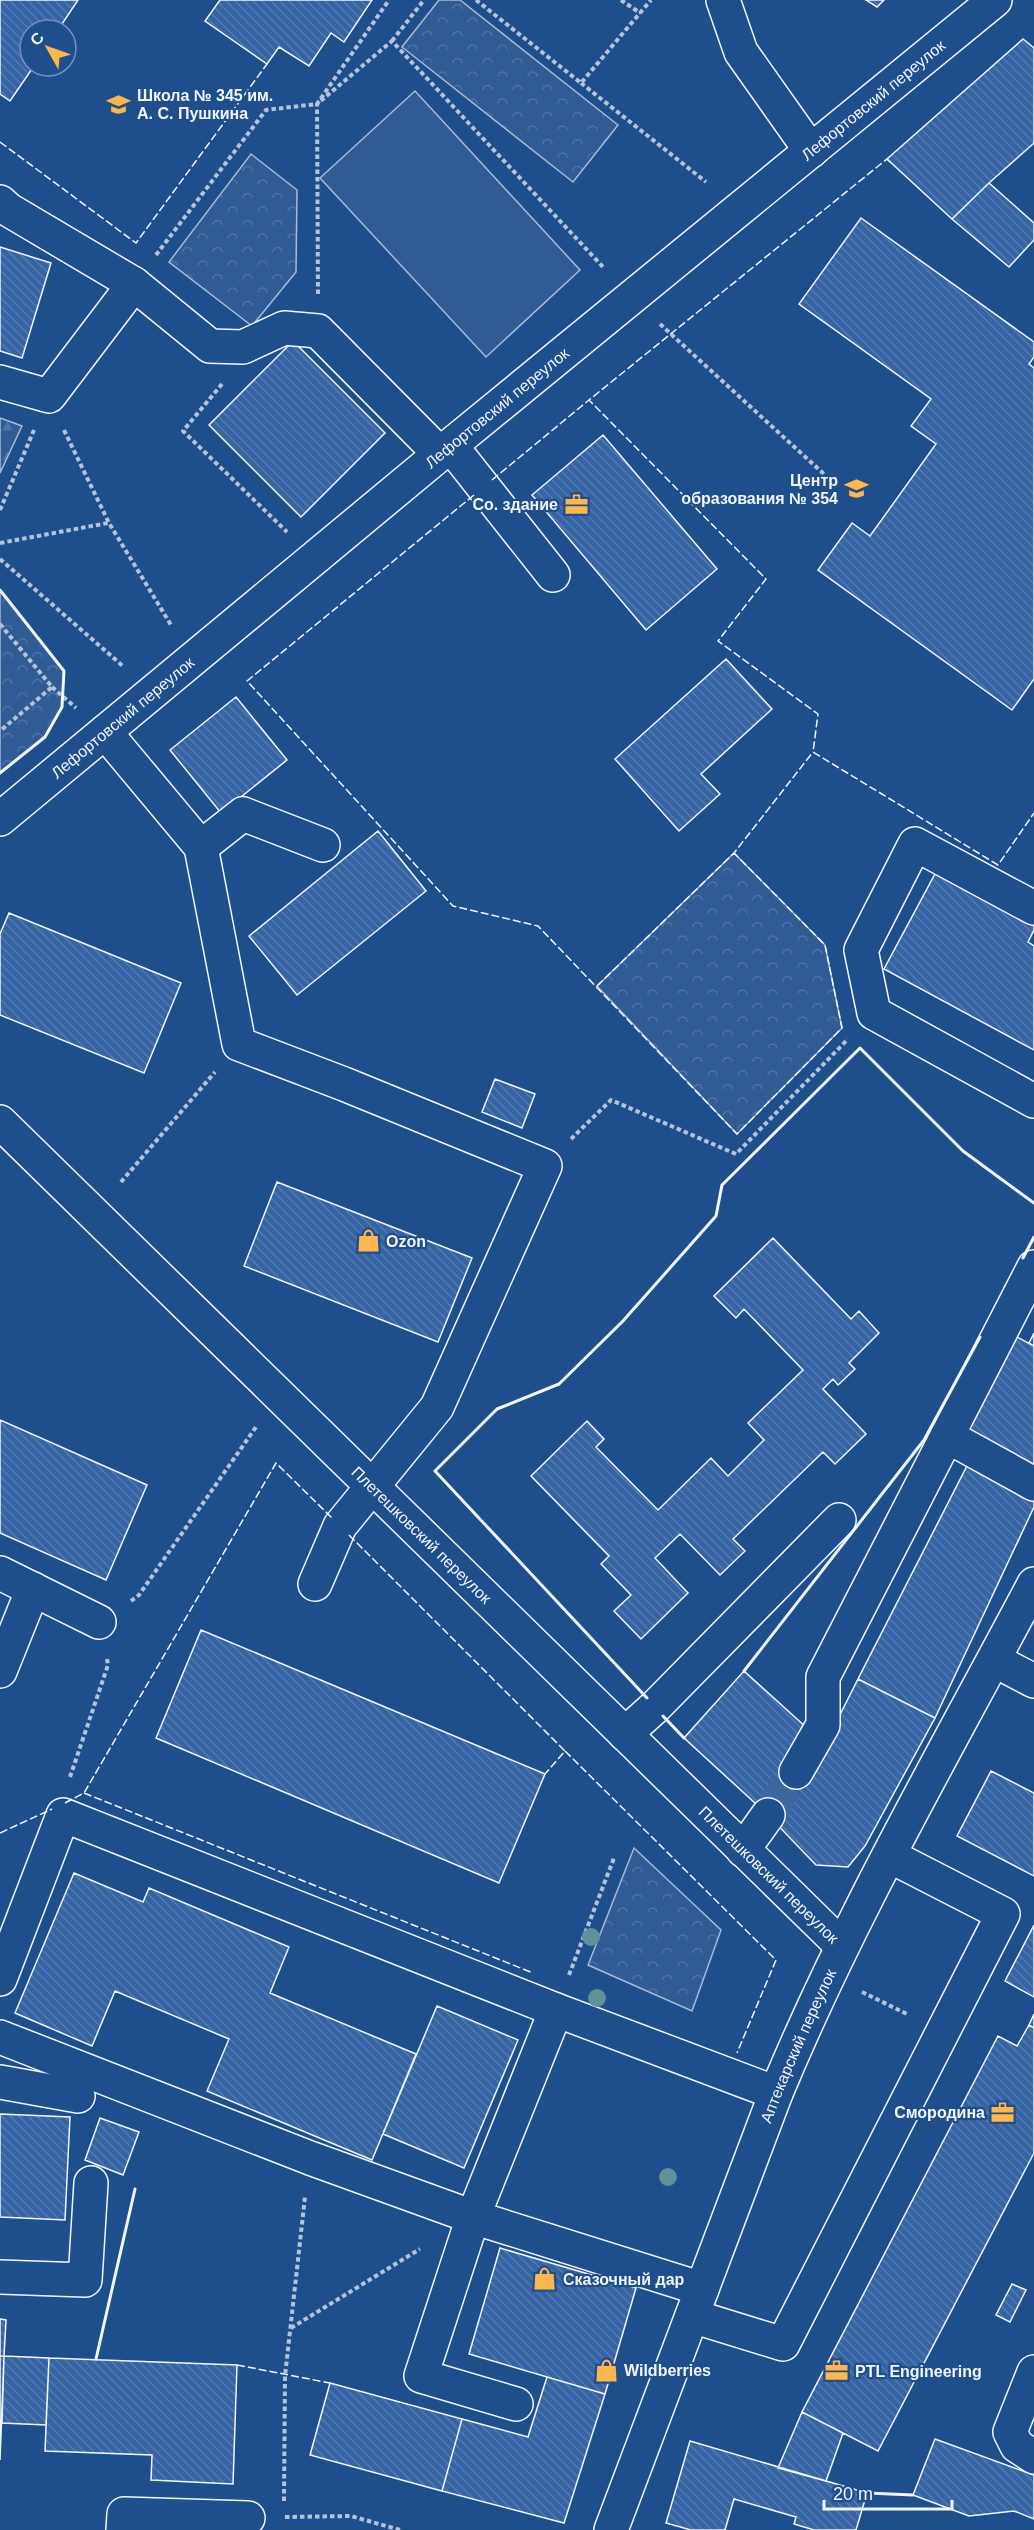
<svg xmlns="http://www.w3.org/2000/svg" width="1034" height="2530" viewBox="0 0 1034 2530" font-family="Helvetica,sans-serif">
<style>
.forest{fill:url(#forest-firs);stroke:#a8bbd7;stroke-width:1.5}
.park{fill:url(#park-crowns);stroke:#a8bbd7;stroke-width:1.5}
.pitch{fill:#305b95;stroke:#a8bbd7;stroke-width:1.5}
.building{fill:url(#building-back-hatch);stroke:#f2f6ff;stroke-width:1.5}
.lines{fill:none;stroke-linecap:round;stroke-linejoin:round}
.minor-tunnel{stroke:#3f679d;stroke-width:33;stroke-dasharray:33 16;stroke-linecap:butt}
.minor-casing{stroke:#f2f6ff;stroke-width:36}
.path{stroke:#b3c4dc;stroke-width:4;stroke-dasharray:4.5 3;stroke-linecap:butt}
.minor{stroke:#1f4e8c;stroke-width:33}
.fence{stroke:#f2f6ff;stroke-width:1.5;stroke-dasharray:8 3;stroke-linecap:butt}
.wall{stroke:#f2f6ff;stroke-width:3}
.tree{fill:#61919a}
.labels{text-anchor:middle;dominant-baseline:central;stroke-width:4.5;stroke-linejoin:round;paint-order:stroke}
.poi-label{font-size:16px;font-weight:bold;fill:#f2f6ff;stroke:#1f4e8c;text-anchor:start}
.street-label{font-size:16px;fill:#f2f6ff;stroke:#1f4e8c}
</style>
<defs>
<pattern id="forest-firs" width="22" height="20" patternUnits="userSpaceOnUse" patternTransform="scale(1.5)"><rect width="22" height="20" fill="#305b95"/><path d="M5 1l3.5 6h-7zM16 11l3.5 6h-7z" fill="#4e73a5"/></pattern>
<pattern id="park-crowns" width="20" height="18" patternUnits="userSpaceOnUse" patternTransform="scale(1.5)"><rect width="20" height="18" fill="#305b95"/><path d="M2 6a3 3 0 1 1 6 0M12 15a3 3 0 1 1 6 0" fill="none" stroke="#4e73a5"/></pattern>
<pattern id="building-back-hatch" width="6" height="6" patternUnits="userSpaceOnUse" patternTransform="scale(1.5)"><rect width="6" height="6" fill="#3563a3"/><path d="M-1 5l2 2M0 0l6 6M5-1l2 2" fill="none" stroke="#537ab1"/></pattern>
</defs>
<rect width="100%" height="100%" fill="#1f4e8c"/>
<path class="forest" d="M0 418 22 426 0 473Z"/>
<path class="park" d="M439 0H460L618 125 573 182 402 47Z
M251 154 297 190 296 272 252 326 169 262Z
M0 590 64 671 62 707 45 737 0 773Z
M734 853 825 945 842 1028 737 1134 597 986Z
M634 1848 721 1930 692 2011 588 1965Z"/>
<path class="pitch" d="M415 91 580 270 486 357 320 178Z"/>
<path class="building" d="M0 0H78L58 30H30V66H34L10 101 0 94Z
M220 0H372L344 42 331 33 309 66 279 47 267 64 205 21Z
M866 0H884L877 7Z
M1023 39 1034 48V143L989 183 952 219 887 159Z
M989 183 1034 223V240L1009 267 952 219Z
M861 218 1034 342V357L1029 364 1034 368V679L1012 710 818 570 852 523 870 536 936 444 911 426 931 399 799 304Z
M0 247 51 263 22 358 0 351Z
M293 341 385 433 301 517 209 425Z
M603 435 717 569 646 630 532 495Z
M726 659 772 709 701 774 720 794 679 831 615 759Z
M236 697 287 760 221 813 170 750Z
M378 831 426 891 297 995 249 936Z
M936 872 1034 924V930L1028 942 1034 946V1050L884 969Z
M9 913 181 983 144 1073 0 1015V934Z
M495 1079 535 1094 522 1128 482 1112Z
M277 1182 472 1258 438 1342 244 1266Z
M773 1238 851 1319 859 1311 879 1333 849 1363 855 1369 838 1385 833 1379 823 1389 866 1434 835 1464 823 1452 733 1539 745 1551 720 1575 680 1534 655 1558 688 1593 641 1639 614 1611 631 1595 601 1564 609 1556 531 1476 587 1421 604 1439 596 1447 658 1510 711 1458 728 1476 764 1440 748 1423 803 1370 744 1309 736 1318 714 1296Z
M1034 1333V1346L1029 1343Z
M1015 1336 1034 1346V1475L962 1437Z
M0 1420 147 1485 106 1580 0 1533Z
M971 1458 1034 1492V1507L935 1718 858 1679Z
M201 1630 545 1774 499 1883 156 1738Z
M744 1671 808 1729V1778L858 1679 935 1718 865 1846 848 1867 816 1865 768 1815 684 1738Z
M991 1771 1034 1793V1876L957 1836Z
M74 1873 143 1902 149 1888 289 1947 270 1993 416 2054 372 2160 207 2091 229 2039 115 1991 92 2046 15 2013Z
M1034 1925V1997L1005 1981Z
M437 2006 518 2040 464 2168 383 2134Z
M1034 2014V2028L1029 2025Z
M1029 2025 1034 2028V2153L878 2451 802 2412 998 2036 1017 2046Z
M0 2114 70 2117 65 2220 0 2217Z
M100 2118 139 2132 123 2175 85 2160Z
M500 2248 636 2288 605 2394 469 2354Z
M1012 2284 1026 2290 1010 2322 996 2315Z
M0 2319 6 2320 4 2356H0Z
M0 2356H4L0 2460Z
M4 2356 49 2358 46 2425 2 2423Z
M49 2358 237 2365 233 2484 151 2480 152 2455 45 2451Z
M547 2377 605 2394 564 2523 442 2491 462 2419 528 2437Z
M330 2383 462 2419 442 2491 310 2455Z
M802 2412 843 2433 826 2481 778 2468Z
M935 2439 1034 2475V2519L1014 2511 969 2516 913 2495Z
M690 2441 867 2493 856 2530H814L794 2524 796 2517 734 2499 725 2530H691L666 2523Z"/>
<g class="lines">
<path class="minor-tunnel" d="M768 1815 796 1772"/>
<defs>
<g id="minor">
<path d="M723 0 741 52 811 151"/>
<path d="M0 202 9 210 134 284"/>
<path d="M0 382 49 396 134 284 210 346 243 347 284 328 318 331 440 454"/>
<path d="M451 446 553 575"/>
<path d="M105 732 201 847 239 1044 344 1084 545 1166 437 1407 340 1526 315 1584"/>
<path id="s1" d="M0 819 440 454 995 0"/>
<path d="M201 847 243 814 323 845"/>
<path d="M1034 908 915 844 861 950 874 1013 1034 1101"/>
<path id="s2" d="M0 1122 842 1946"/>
<path d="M947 1436 1034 1484"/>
<path d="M0 1573 99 1622"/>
<path d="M994 1660 1034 1681"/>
<path d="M0 1671 33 1589"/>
<path d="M625 1734 655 1707 839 1520"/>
<path d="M796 1772 823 1725V1677L1034 1267"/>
<path d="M743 1850 768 1815"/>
<path d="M0 1979 63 1815 556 2010 776 2093"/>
<path d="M0 2037 310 2158 473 2217 702 2289"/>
<path d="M0 2082 78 2096"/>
<path d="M0 2277 85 2280 91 2183"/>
<path d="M692 2316 783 2344 1003 1914 890 1856"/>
<path d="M1034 2372 1010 2432 1017 2446 1034 2457"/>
<path d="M516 2404 421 2376 473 2217 556 2010"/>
<path d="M123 2530 124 2514 248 2518"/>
<path id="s3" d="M611 2530 776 2093C849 1917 945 1752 1034 1584"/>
</g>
</defs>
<use href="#minor" class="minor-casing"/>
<path class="path" d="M476 0 581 83 651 0
M621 0 640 13
M392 41 424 0
M581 83 706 182
M156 255 266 110 317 104 389 0
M318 294 317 104 392 41 603 267
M660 324 825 475
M222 384 183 431 287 532
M64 430 109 523 171 625
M0 510 34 430
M0 543 108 523
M0 559 124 667
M0 624 52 687 0 731
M52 687 76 708
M571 1139 611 1100 736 1154 848 1039
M121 1182 215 1072
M131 1601 139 1595 256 1427
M70 1777 108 1665 107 1659
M569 1975 614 1858
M862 1992 909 2015
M291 2328 420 2249
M284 2501 285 2376 305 2197
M285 2517 351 2516 400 2530"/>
<use href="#minor" class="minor"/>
<path class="fence" d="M0 142 136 243 267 64
M890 162 887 159 589 400 766 579 718 641 818 714 813 752 998 865 1034 813
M492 480 589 400
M474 495 247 681 453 906 538 926 737 1134 842 1028 825 945 734 853
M597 986 734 853 813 752
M349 1535 565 1751 545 1774
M565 1751 776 1960 737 2053
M84 1793 533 1973
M65 1803 84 1793 276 1463 332 1518
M0 1833 52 1809
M237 2365 330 2383"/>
<path class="wall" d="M0 590 64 671 62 707 45 737 0 773
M1023 1258 1034 1237
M744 1671 924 1440 980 1337
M647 1698 435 1471 497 1409 559 1384 623 1321 716 1216 722 1185 860 1048 963 1151 1034 1203
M663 1716 684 1738
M96 2359 135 2189
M867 2493 913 2495"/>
</g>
<g class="tree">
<circle cx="591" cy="1937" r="9"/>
<circle cx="597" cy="1998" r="9"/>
<circle cx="668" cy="2177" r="9"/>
</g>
<defs>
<symbol id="school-bare" viewBox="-9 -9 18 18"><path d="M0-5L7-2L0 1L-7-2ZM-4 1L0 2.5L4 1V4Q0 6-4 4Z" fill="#ffb74d" stroke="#1f4e8c" stroke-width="2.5" paint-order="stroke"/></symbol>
<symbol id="office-bare" viewBox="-9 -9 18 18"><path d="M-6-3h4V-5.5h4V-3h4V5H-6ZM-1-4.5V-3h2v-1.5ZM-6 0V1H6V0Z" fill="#ffb74d" stroke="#1f4e8c" stroke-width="2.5" paint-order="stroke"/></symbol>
<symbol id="shop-bare" viewBox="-9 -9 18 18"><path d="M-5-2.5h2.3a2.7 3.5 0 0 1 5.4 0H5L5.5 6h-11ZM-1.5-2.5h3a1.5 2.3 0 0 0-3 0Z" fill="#ffb74d" stroke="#1f4e8c" stroke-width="2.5" paint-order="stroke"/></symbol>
</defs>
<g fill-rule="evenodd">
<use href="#school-bare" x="102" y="88" width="33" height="33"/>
<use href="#school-bare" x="840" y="472" width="33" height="33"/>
<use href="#office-bare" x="560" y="488" width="33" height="33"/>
<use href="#shop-bare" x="352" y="1224" width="33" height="33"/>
<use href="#office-bare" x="986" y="2096" width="33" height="33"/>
<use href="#shop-bare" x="528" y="2262" width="33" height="33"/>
<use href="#shop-bare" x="590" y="2354" width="33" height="33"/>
<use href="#office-bare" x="820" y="2354" width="33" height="33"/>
</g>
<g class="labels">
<g class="poi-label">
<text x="137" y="95">Школа № 345 им.<tspan x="137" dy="18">А. С. Пушкина</tspan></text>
<text x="838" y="480" text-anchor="end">Центр<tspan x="838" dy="18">образования № 354</tspan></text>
<text x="558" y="504" text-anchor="end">Со. здание</text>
<text x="386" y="1241">Ozon</text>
<text x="985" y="2112" text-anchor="end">Смородина</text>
<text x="563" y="2279">Сказочный дар</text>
<text x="624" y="2370">Wildberries</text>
<text x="855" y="2371">PTL Engineering</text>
</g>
<g class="street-label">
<text stroke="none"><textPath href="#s1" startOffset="1131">Лефортовский переулок</textPath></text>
<text stroke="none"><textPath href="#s1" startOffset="645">Лефортовский переулок</textPath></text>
<text stroke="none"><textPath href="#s1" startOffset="159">Лефортовский переулок</textPath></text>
<text stroke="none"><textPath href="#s2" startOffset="590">Плетешковский переулок</textPath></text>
<text stroke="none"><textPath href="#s2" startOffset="1076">Плетешковский переулок</textPath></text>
<text stroke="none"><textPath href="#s3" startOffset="519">Аптекарский переулок</textPath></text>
</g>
</g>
<g transform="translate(48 48) rotate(310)"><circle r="28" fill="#1f4e8c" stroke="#7391ba" stroke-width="1.5"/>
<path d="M0-4.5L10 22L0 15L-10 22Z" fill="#ffb74d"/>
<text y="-9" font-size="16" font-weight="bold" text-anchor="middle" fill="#f2f6ff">С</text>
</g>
<path d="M824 2500v9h128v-9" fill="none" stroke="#f2f6ff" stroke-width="3"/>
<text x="833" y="2500" font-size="18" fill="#f2f6ff" stroke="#1f4e8c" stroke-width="4.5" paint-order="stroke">20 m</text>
</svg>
